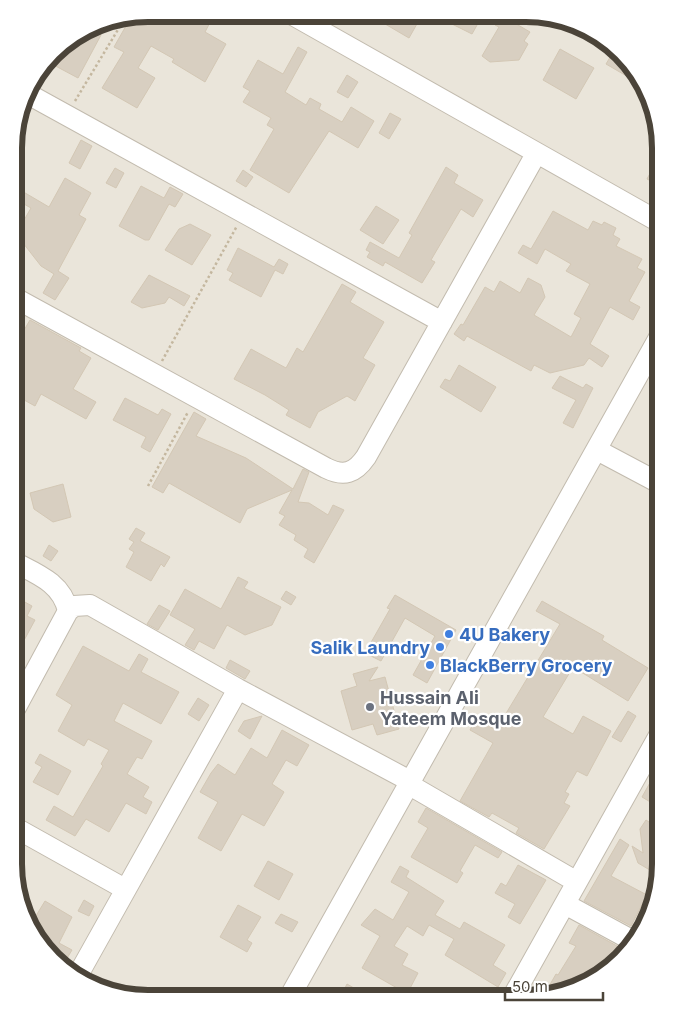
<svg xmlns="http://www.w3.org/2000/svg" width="675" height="1012" viewBox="0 0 675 1012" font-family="Inter,sans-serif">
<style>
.residential{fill:#eae5da}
.building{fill:#d8cfc1;stroke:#d3c7b4}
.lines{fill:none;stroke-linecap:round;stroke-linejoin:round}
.minor-casing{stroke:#c2bbae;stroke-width:22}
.path{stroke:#c4b79f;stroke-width:2.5;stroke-dasharray:2.5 2.5;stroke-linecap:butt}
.minor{stroke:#fff;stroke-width:20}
.shop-dot{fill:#3f7fe0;stroke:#fff;stroke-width:2}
.worship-dot{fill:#6b7280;stroke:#fff;stroke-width:2}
.labels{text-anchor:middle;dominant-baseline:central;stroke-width:4.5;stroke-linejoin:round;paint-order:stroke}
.shop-label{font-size:18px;font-weight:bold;fill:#366cbe;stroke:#fff;text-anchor:start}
.worship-label{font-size:18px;font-weight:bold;fill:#5b616d;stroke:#fff;text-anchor:start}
.rim{fill:none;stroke:#4b4439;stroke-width:6}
</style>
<rect width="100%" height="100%" fill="#f6f3ec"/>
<path class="residential" d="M149 14 544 15 609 42 651 97 661 149V873L638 939 578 988 527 998 131 997 67 971 24 915 14 863 15 131 32 81 60 47 105 21Z"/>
<path class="building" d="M155 14H207L213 17 205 32 226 44 205 82 172 62 174 59 151 46 138 68 155 78 137 108 102 88 124 52 114 47 131 17 139 15 150 22Z
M368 14 422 15 409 38Z
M434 15H475L481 18 472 34Z
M501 15 530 32 524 41 528 44 519 60 490 62 482 56 499 27 495 25Z
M90 29 101 35 78 78 48 62 60 47Z
M298 47 307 52 285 92 306 105 310 98 321 104 319 109 342 122 351 107 374 121 358 148 329 131 289 193 250 170 274 129 267 125 271 118 243 102 250 91 243 87 258 60 283 74Z
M560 49 594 68 576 99 543 80Z
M615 49 642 85 606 64Z
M347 75 358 82 348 98 337 92Z
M390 113 401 119 389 139 379 133Z
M81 140 92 146 80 169 69 163Z
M661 153V186L647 179Z
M446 167 458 175 454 183 483 200 473 217 461 209 431 260 435 262 422 283 385 262 383 266 367 257 370 252 366 250 370 242 399 258 412 235 409 233Z
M115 168 124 173 116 188 106 183Z
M243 170 253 177 246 187 236 181Z
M65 178 91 193 79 215 86 219 58 271 69 278 55 300 43 293 54 274 41 266 16 234 31 208 15 199V187L49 207Z
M141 186 164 198 170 187 183 194 175 207 169 204 149 240H145L119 226Z
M376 206 399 220 383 244 360 230Z
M553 211 588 230 593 221 602 225 604 222 616 228 613 235 620 239 616 246 642 259 637 268 645 272 629 301 640 307 633 320 610 307 590 344 609 356 602 367 589 358 584 365 550 373 534 365 531 371 467 336 464 341 454 334 461 324 463 325 485 287 494 292 500 281 520 293 528 278 541 285 545 297 534 315 571 337 581 318 574 314 590 284 566 271 571 264 545 249 537 264 518 253 523 245 531 249Z
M190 224 211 235 192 265 165 250 179 229Z
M238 248 274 267 279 259 288 264 283 274 275 270 261 297 229 280 233 273 227 270Z
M149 275 190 296 184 306 169 297 165 303 142 308 131 302Z
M342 284 356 292 350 302 384 322 363 358 375 365 355 401 347 396 318 412 310 428 286 415 289 410 265 395 234 379 251 349 286 368 297 348 303 352Z
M30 320 81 348 79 351 91 358 73 389 96 402 86 419 41 394 35 406 15 395V357L24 340 20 337Z
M459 365 496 387 481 412 440 387 445 379 450 381Z
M560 376 583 388 586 384 593 388 573 428 563 423 576 400 552 388Z
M125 398 158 415 162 409 171 414 150 452 141 447 146 437 113 420Z
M194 412 206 419 196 436 246 458 293 489 303 469 309 472 298 502 309 503 328 515 333 505 344 510 314 563 304 557 308 549 294 540 296 535 279 525 285 516 279 513 292 490 247 509 240 523 169 483 163 493 152 487Z
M63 484 71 517 53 522 34 509 30 493Z
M136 528 145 533 140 541 170 557 164 567 161 564 151 581 126 567 134 552 129 549 134 542 129 539Z
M49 545 58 551 51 561 43 556Z
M238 577 248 582 244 588 281 607 272 625 245 635 227 625 214 649 199 641 194 650 185 645 195 629 170 615 185 589 221 609Z
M286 591 296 597 291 605 281 599Z
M395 595 456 630 427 683 413 675 435 636 405 618 381 661 365 653 390 609 387 608Z
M14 596 32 606 27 616 35 620 14 659Z
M542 601 604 636 602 640 648 668 628 701 573 667 543 717 573 734 583 716 611 731 587 776 577 771 565 792 569 794 564 803 570 806 544 849 516 833 519 828 492 813 489 817 460 801 493 743 470 730 476 718 496 730 560 624 536 611Z
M159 605 170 611 158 630 147 624Z
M83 646 129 671 139 654 148 659 141 672 179 692 161 724 123 703 114 721 152 741 142 759 137 757 127 774 149 787 143 797 152 802 146 814 126 803 109 832 86 819 75 836 46 820 54 806 73 817 103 766 101 764 109 750 88 739 84 746 58 731 72 705 56 695Z
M230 660 250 671 245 679 226 668Z
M378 667 369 681 385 677 399 729 377 735 373 724 352 730 341 691 357 686 353 674Z
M198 698 209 705 199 721 188 714Z
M628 711 636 716 621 742 612 737Z
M262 716 250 739 238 731 244 721Z
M282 730 309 745 297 766 286 760 272 784 284 792 264 826 242 814 221 851 198 838 218 802 200 792 211 773 218 764 235 775 251 748 267 758Z
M40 754 71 771 58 795 33 782 42 767 35 763Z
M661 763V787L652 803 642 797Z
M426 808 502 852 498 858 475 845 460 871 463 873 457 883 411 857 428 828 418 822Z
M646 820 661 830 660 876 638 863 632 846 643 853 640 829Z
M620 839 629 845 611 876 647 895 631 926 584 901Z
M268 861 293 874 279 900 254 886Z
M518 865 546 880 520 924 508 917 515 904 495 893 501 883 506 886Z
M400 866 409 871 406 877 444 901 435 915 460 929 464 922 505 945 493 965 506 973 498 987 445 955 454 939 429 925 423 936 407 926 394 946 408 954 402 965 418 973 405 998H391L397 988 362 968 380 936 361 925 375 909 393 920 409 892 391 882Z
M84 900 94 906 89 916 78 911Z
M45 901 72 917 59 943 72 950 63 965 31 924Z
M238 905 261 917 247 940 252 943 247 952 220 937Z
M281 914 298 922 292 932 275 923Z
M579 925 617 946 606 965 578 988 544 995 556 974 558 975 576 946 569 943Z
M347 984 371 998H340Z"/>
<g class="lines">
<defs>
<path id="minor" d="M291 14 661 223
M28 94 442 322
M15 298 326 468C344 477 355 473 366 457L536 154
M597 450 661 484
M14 562C37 574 62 583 68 611
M14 711 68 611 74 606 90 605 238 689 410 781
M408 784 577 882
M14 827 125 889
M565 904 635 942
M78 975 238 689
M289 998 661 334
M512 998 661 732"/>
</defs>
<use href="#minor" class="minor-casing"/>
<path class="path" d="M75 101 125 18
M162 361 237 226
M148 486 188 412"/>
<use href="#minor" class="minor"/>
</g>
<g class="shop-dot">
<circle cx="449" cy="634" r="5"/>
<circle cx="440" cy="647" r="5"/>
<circle cx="430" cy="665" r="5"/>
</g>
<circle class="worship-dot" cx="370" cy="707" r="5"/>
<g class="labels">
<g class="shop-label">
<text x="459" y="634">4U Bakery</text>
<text x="430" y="647" text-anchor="end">Salik Laundry</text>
<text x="440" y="665">BlackBerry Grocery</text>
</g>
<g class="worship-label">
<text x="380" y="697">Hussain Ali<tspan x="380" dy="21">Yateem Mosque</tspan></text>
</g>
</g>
<path d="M0 0H675V1012H0ZM148 22H526A126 126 0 0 1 652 148V864A126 126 0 0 1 526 990H148A126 126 0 0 1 22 864V148A126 126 0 0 1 148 22Z" fill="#fff" fill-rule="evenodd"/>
<path class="rim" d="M148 22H526A126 126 0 0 1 652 148V864A126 126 0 0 1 526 990H148A126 126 0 0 1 22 864V148A126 126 0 0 1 148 22Z"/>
<path d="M505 992v8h98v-8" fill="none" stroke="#4b4439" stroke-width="2.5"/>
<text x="512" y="992" font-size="15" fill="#4b4439" stroke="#ffffff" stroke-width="4" paint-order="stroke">50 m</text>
</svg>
